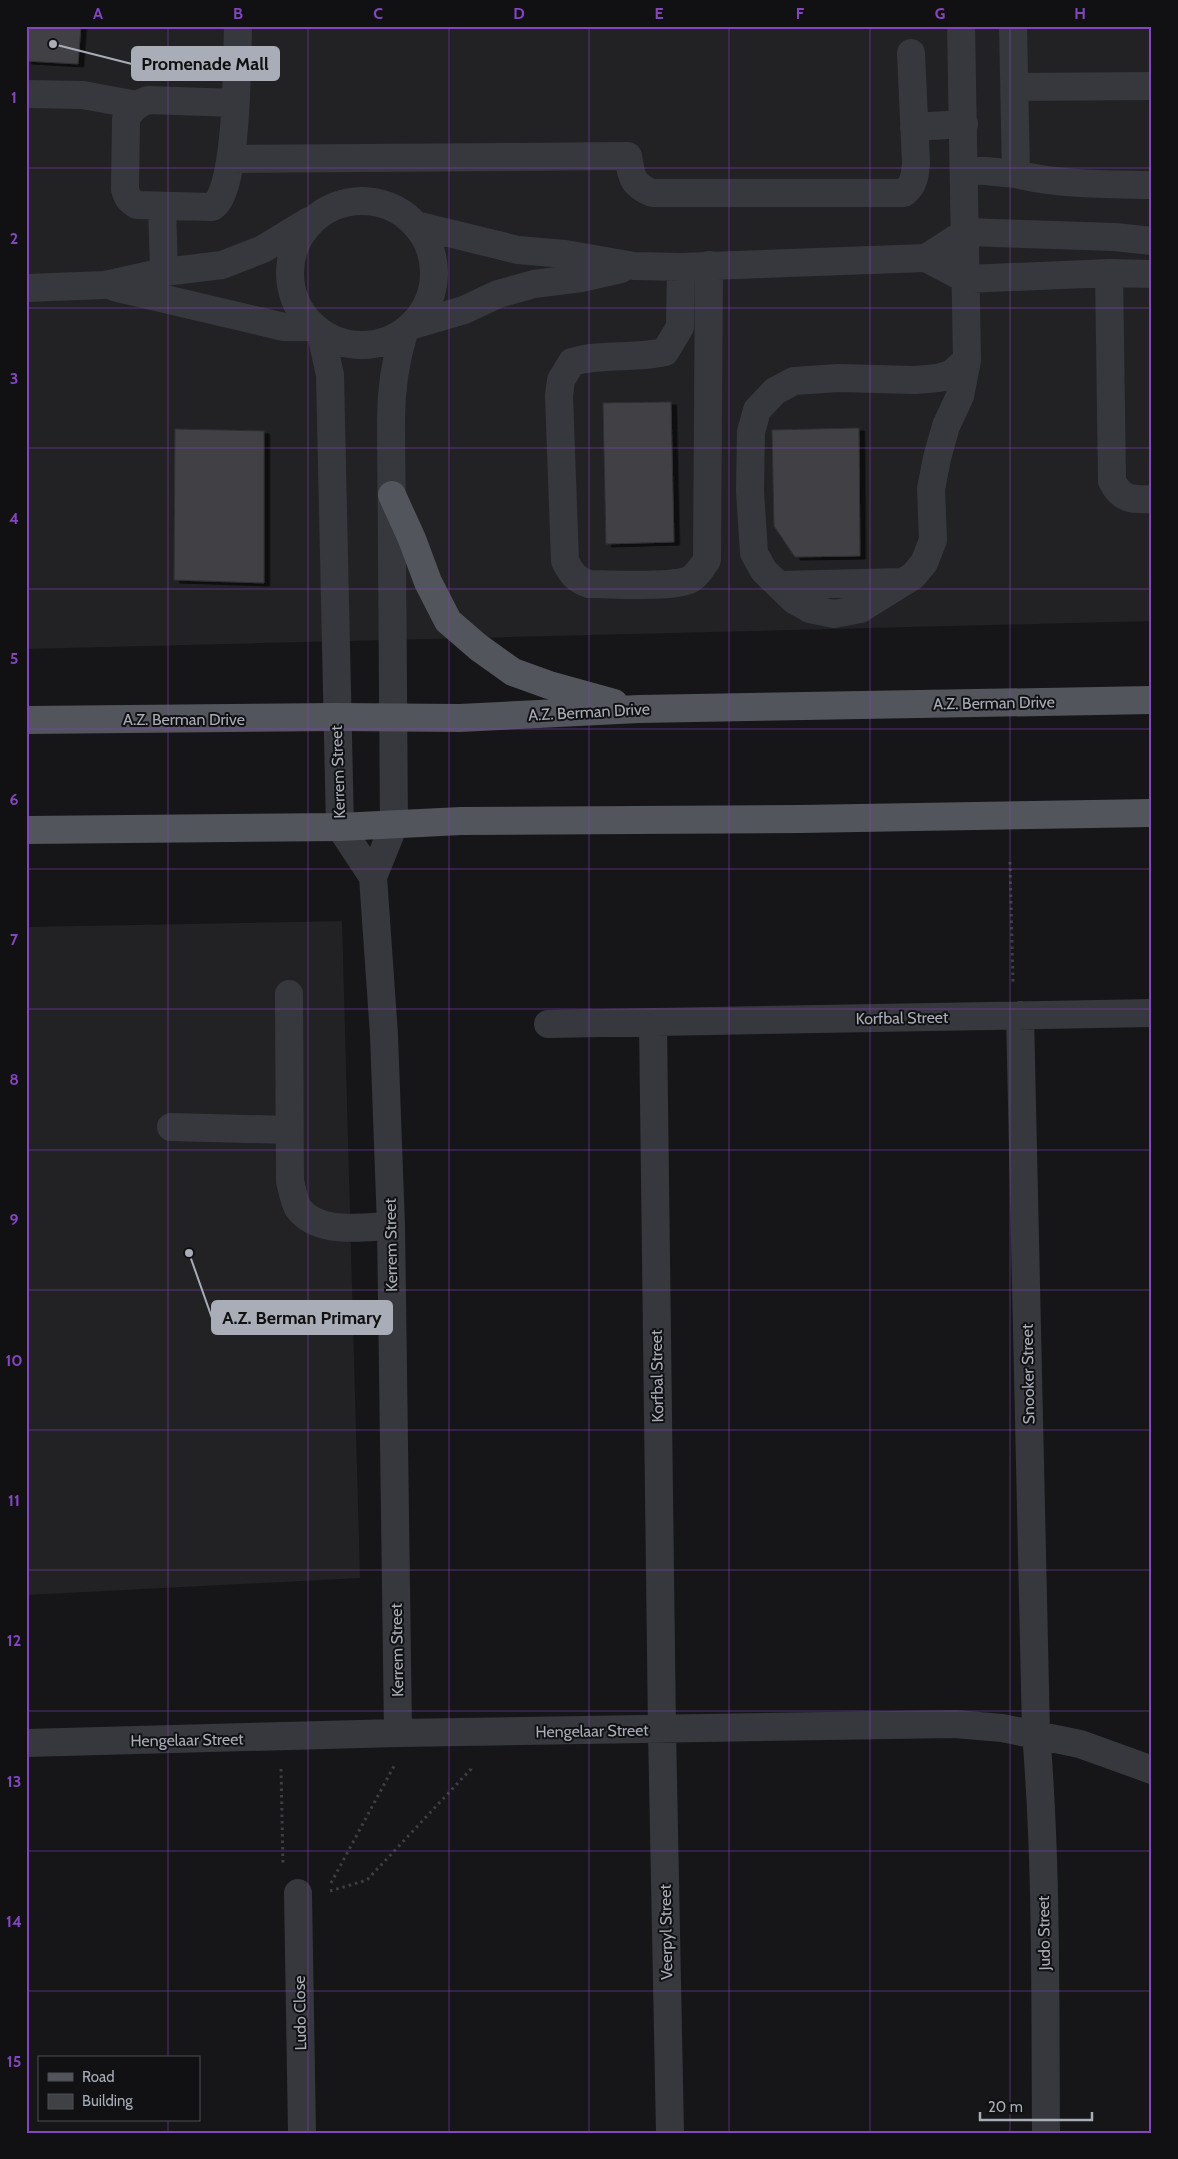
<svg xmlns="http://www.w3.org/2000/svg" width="1178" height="2159" viewBox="0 0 1178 2159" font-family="Cabin,sans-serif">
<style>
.built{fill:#222225}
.building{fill:#404145;stroke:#303034;filter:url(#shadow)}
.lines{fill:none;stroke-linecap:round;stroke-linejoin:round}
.path{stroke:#3d3f44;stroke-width:3;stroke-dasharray:2.5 4;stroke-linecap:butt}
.minor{stroke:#37383d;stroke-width:28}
.major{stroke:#53555c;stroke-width:28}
.grid{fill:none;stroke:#8446be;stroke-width:1;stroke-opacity:0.55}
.labels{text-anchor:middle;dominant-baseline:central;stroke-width:4;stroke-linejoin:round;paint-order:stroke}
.street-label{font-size:16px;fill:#a8adb8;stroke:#111113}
.leader{fill:none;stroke:#a8adb8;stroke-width:2}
.callout-dot{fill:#a8adb8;stroke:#111113;stroke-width:2}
.callout{fill:#a8adb8;stroke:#a8adb8;stroke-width:2}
.callout-label{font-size:18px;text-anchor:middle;font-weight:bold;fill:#111}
.neatline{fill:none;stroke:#8446be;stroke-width:2}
.grid-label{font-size:16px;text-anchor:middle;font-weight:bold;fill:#8446be}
</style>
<defs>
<filter id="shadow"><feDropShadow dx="5.5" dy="3" stdDeviation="0" flood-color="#0009"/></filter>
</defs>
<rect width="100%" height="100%" fill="#161618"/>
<path class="built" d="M26 26H1152V621L26 649Z
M342 921 360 1578 26 1595V927Z"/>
<path class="building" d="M26 26H81L78 64 26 61Z
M671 402 674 542 606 544 603 403Z
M859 428 860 556 795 557 774 526 772 430Z
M175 429 264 431V583L174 580Z"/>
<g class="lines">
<path class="path" d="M1010 862 1013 983
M281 1769 283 1865
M331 1883 394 1766
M330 1891 367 1880 471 1769V1765"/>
<path class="minor" d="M961 26 967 360 960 396 946 426 937 458 931 489 933 540 924 563 913 576 860 609 834 614 810 609 794 600 764 571 754 553 750 491 751 432 757 410 775 391 794 381 838 378 915 380 938 378 951 374 967 360
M1013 26 1016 174C1059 185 1107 184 1152 185
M1015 87 1152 86
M26 94 83 95 137 105
M235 103 148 100C137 104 132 108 126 119L125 189C127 198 130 201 137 205L212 207C238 194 237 57 238 26
M914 127 964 124
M231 159 628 156C632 177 631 184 652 193H904C914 185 915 176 916 163L911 53
M965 169 1016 174
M290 273a72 72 0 1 1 144 0a72 72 0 1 1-144 0Z
M162 206 164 272
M416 225 518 250 565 254 634 266 681 267 926 258 966 279 1109 273 1152 274
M926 258 966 232 1115 237 1152 241
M681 267 680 327 665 352C634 359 602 353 572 362L561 380 559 396 565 561C571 573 576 580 589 584 613 584 669 588 689 580 697 576 702 567 707 560L709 265
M1109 273 1112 481C1121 500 1133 500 1152 499
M114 287 284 327H313
M26 288 105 285 164 272 222 265 263 249 309 221
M413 325 464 310 498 294 534 284 581 278 621 269
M321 334 330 375 340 827 373 877
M780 585 902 582
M289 994 290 1181C292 1189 294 1201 298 1208 318 1235 361 1227 391 1226
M1020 1015 1036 1733C1047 1866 1045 2000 1046 2133
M653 1022 662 1730 670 2133
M548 1024 1152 1013
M171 1127 289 1130
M398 1733 391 1226 384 1035 373 877 394 825 391 420C391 390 395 362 404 332
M26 1743 398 1733 955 1724 1002 1728 1080 1744 1152 1770
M298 1893 302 2133"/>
<path class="major" d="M392 495 412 539 428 582 448 621 478 647 513 672 549 685 614 703
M26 720 336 717 460 718 639 709 1152 700
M26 830 340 827 461 821 801 819 1152 813"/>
</g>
<path class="grid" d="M168 26V2058M308 26V2133M449 26V2133M589 26V2133M729 26V2133M870 26V2133M1010 26V2133M26 168H1152M26 308H1152M26 448H1152M26 589H1152M26 729H1152M26 869H1152M26 1009H1152M26 1150H1152M26 1290H1152M26 1430H1152M26 1570H1152M26 1711H1152M26 1851H1152M26 1991H1152M168 2120V2133"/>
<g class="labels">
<g class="street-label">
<text transform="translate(994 703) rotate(-1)">A.Z. Berman Drive</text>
<text transform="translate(589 712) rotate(-3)">A.Z. Berman Drive</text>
<text x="184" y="719">A.Z. Berman Drive</text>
<text transform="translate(338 772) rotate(-92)">Kerrem Street</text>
<text transform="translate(902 1018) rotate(-1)">Korfbal Street</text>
<text transform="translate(391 1245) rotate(-91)">Kerrem Street</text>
<text transform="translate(1028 1374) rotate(-91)">Snooker Street</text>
<text transform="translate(657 1376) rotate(-91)">Korfbal Street</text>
<text transform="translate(397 1650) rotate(-91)">Kerrem Street</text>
<text transform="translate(592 1731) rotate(-1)">Hengelaar Street</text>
<text transform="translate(187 1740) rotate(-1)">Hengelaar Street</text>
<text transform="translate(666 1932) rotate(-91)">Veerpyl Street</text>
<text transform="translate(1044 1933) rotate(-91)">Judo Street</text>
<text transform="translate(300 2013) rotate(-91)">Ludo Close</text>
</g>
</g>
<path class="leader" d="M53 44L132 64M189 1253L212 1318"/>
<g class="callout-dot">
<circle cx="53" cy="44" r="5"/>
<circle cx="189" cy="1253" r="5"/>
</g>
<g class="callout">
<rect x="132" y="47" width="147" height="33" rx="5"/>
<rect x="212" y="1301" width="180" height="33" rx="5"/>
</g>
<g class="callout-label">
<text x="205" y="70">Promenade Mall</text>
<text x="302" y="1324">A.Z. Berman Primary</text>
</g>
<rect width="1178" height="2159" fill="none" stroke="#111113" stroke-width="55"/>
<rect x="38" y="2056" width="162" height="65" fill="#111113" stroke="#4d4f55"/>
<rect x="48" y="2073" width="25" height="8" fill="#53555c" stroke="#4d4f55"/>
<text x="82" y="2082" font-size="15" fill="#a8adb8">Road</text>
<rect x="48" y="2094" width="25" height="15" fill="#404145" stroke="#4d4f55"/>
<text x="82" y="2106" font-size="15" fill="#a8adb8">Building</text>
<path d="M980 2112v8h112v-8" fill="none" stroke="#a8adb8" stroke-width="2.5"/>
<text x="988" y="2112" font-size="15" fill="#a8adb8" stroke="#111113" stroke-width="4" paint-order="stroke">20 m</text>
<rect x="28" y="28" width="1122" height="2104" class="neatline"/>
<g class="grid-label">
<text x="98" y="19">A</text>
<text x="238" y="19">B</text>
<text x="378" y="19">C</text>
<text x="519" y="19">D</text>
<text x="659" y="19">E</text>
<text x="800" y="19">F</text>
<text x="940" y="19">G</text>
<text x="1080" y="19">H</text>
<text x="14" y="103">1</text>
<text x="14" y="244">2</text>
<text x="14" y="384">3</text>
<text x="14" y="524">4</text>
<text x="14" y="664">5</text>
<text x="14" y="805">6</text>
<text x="14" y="945">7</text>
<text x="14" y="1085">8</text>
<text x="14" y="1225">9</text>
<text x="14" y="1366">10</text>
<text x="14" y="1506">11</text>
<text x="14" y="1646">12</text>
<text x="14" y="1787">13</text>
<text x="14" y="1927">14</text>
<text x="14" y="2067">15</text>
</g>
</svg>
